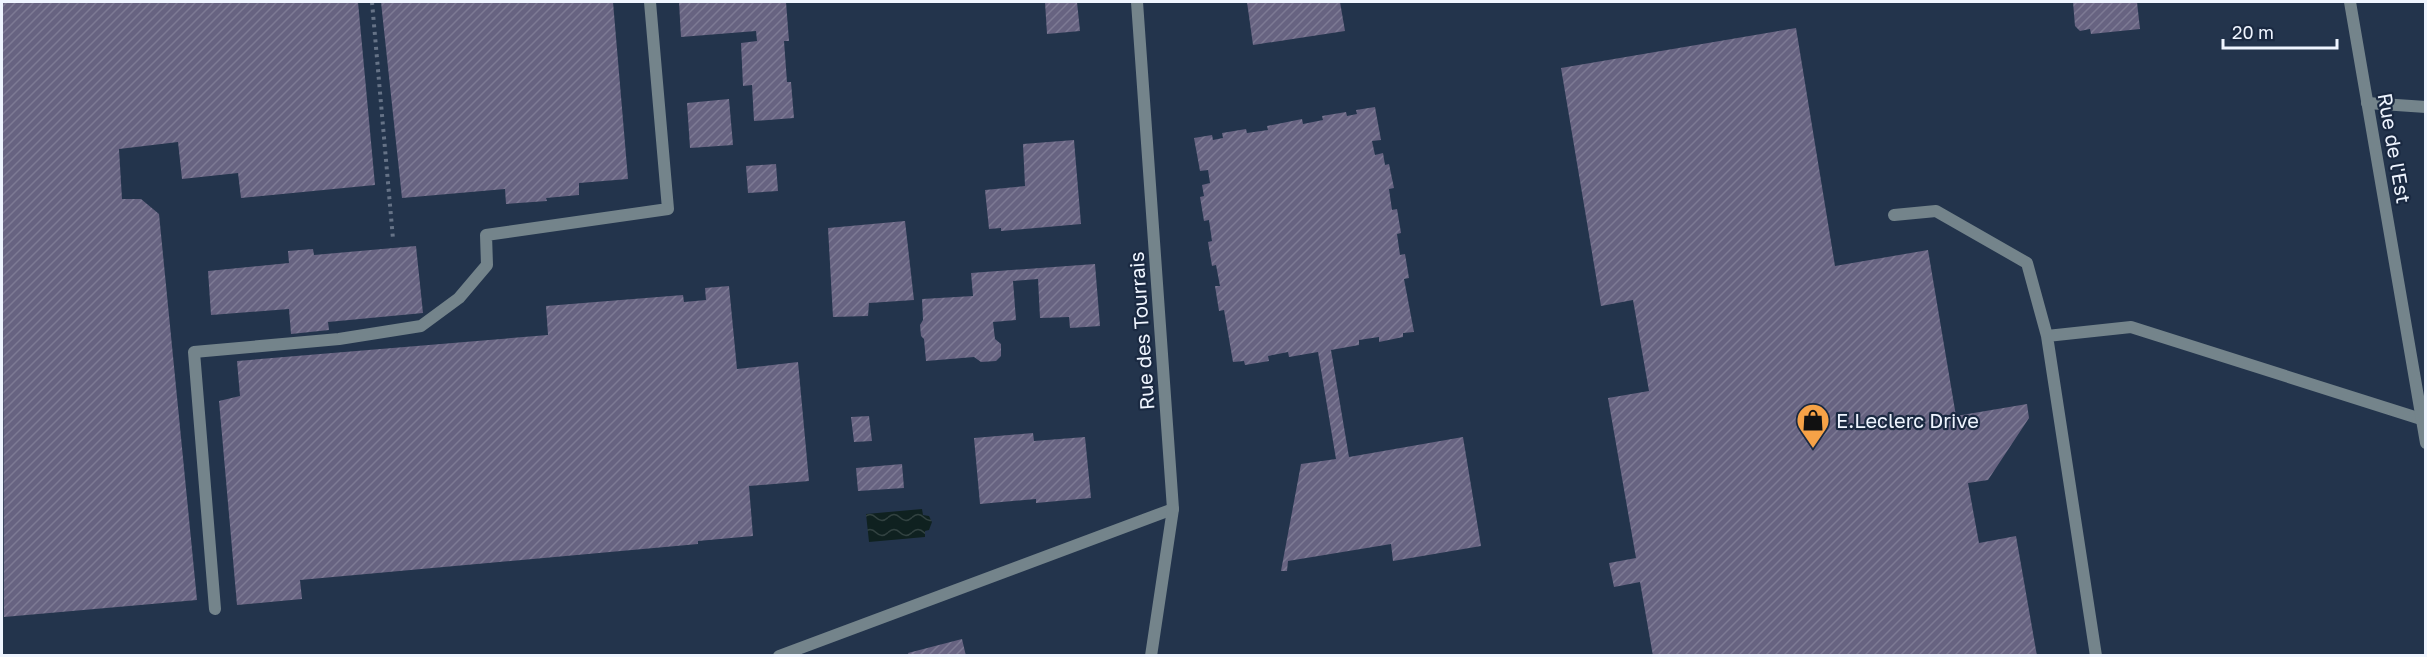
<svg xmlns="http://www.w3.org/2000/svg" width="2427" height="657" viewBox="0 0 2427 657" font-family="'Golos Text',sans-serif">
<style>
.water{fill:url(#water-waves)}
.building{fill:url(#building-hatch)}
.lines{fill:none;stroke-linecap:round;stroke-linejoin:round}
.path{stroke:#667387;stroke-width:4;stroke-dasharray:3 4.5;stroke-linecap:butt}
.lane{stroke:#74848b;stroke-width:12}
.street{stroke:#74848b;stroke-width:12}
.labels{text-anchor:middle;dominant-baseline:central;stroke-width:4.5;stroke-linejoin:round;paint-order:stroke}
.street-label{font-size:20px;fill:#eff5ff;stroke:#1a2941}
.poi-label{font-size:20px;fill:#eff5ff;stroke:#1a2941;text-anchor:start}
</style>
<defs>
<pattern id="water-waves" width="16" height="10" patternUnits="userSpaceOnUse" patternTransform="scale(1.5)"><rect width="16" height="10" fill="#0f2120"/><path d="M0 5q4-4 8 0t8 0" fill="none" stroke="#324241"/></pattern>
<pattern id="building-hatch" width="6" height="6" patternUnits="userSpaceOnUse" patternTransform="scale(1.5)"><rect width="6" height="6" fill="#676381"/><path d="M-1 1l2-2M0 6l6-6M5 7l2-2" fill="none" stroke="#7d7a94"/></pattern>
</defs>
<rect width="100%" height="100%" fill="#23344c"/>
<path class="water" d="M922 509 923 515 929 516 932 522 929 530 925 531V537L869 542 866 514Z"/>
<path class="building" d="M2 2H358L375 185 241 198 238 173 182 179 178 142 119 149 122 199H141L159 214 197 600 4 617Z
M381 2H613L628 179 579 183V195L546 198 547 201 506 204 505 189 402 198Z
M679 2H786L789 41H784L787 82H791L794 118 754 121 752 85 743 86 741 43 757 41 756 31 681 37Z
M1045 2H1077L1080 31 1047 34Z
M1247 2H1340L1345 31 1253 45Z
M2073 2H2137L2140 29 2091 34 2090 29 2080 31 2075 26Z
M1796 28 1835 266 1928 250 1956 416 2027 404 2029 418 1988 480 1968 483 1979 543 2016 536 2037 656H1653L1640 582 1614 587 1609 563 1636 558 1608 398 1649 391 1633 300 1601 306 1561 68Z
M729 99 733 145 690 148 687 103Z
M1375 107 1381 140 1372 141 1375 155 1383 153 1385 165 1389 164 1394 188 1389 189 1392 210 1397 209 1401 233 1397 234 1400 255 1405 254 1409 278 1404 279 1414 332 1403 333V337L1379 342V337L1359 340V345L1331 350 1349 457 1463 437 1481 546 1393 561 1391 544 1288 561 1287 571H1281L1301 464 1336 459 1318 352 1289 357 1288 352 1268 356 1269 361 1245 365 1244 361 1233 362 1224 310 1219 311 1215 286H1220L1216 265 1212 266 1208 242 1212 241 1209 220 1204 221 1200 197 1204 196 1202 185 1210 183 1208 170 1200 171 1194 138 1212 135 1213 140 1223 138 1222 133 1246 129 1247 133 1268 130 1267 126 1302 119 1303 124 1323 120 1322 116 1346 112 1347 116 1357 114 1356 110Z
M1074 140 1081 224 1001 231V228L989 229 985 190 1025 186 1023 144Z
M776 164 778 191 748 193 746 166Z
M905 221 914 300 869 303 868 316 833 317 828 228Z
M416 246 423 313 328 322 329 330 291 334 289 309 211 315 208 271 289 263 288 251 313 249 314 255Z
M1095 264 1100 326 1070 328 1069 317 1040 318 1038 279 1013 281 1016 320 993 322 995 339 1001 344V356L996 361 981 362 974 357 926 361 924 339 921 336 920 325 923 320 922 299 973 296 971 273Z
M729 286 737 369 798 362 809 481 749 486 753 536 698 541V544L300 580 302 599 237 605 219 401 240 396 237 361 548 335 546 306 683 295 684 302 706 300 705 288Z
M869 416 872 441 854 442 851 417Z
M1033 433 1034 441 1085 437 1091 498 1036 503V499L980 504 974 438Z
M902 464 904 488 858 491 856 468Z
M962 639 966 656H909L908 653Z"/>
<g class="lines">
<path class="path" d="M372 2 393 239"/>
<path class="lane" d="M2367 103 2426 107
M1894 215 1936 211 2027 263 2047 336
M215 609 194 352 339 339 421 326 459 298 487 265 486 235 668 209 650 2
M779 656 1173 509
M2096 656 2047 336 2131 327 2421 419"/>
<path class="street" d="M1137 2 1173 509 1151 656
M2350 2 2426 443"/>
</g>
<defs>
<symbol id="shop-pin" viewBox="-11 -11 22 30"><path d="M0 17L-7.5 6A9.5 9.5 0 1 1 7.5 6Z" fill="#f6a247" stroke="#1a2941"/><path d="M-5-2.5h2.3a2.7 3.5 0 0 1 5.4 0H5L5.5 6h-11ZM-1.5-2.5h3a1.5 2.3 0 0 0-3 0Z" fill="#111"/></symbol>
</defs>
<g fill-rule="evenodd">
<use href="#shop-pin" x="1794" y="401" width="38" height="52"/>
</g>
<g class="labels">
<g class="street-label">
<text transform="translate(2395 148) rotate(80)">Rue de l'Est</text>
<text transform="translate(1141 331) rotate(-94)">Rue des Tourrais</text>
</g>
<g class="poi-label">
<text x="1836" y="420">E.Leclerc Drive</text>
</g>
</g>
<rect width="2427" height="657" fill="none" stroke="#eff5ff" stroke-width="6"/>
<path d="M2223 39v9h114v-9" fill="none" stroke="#eff5ff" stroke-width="3"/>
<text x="2232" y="39" font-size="18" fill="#eff5ff" stroke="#1a2941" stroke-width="4.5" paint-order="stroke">20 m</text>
</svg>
